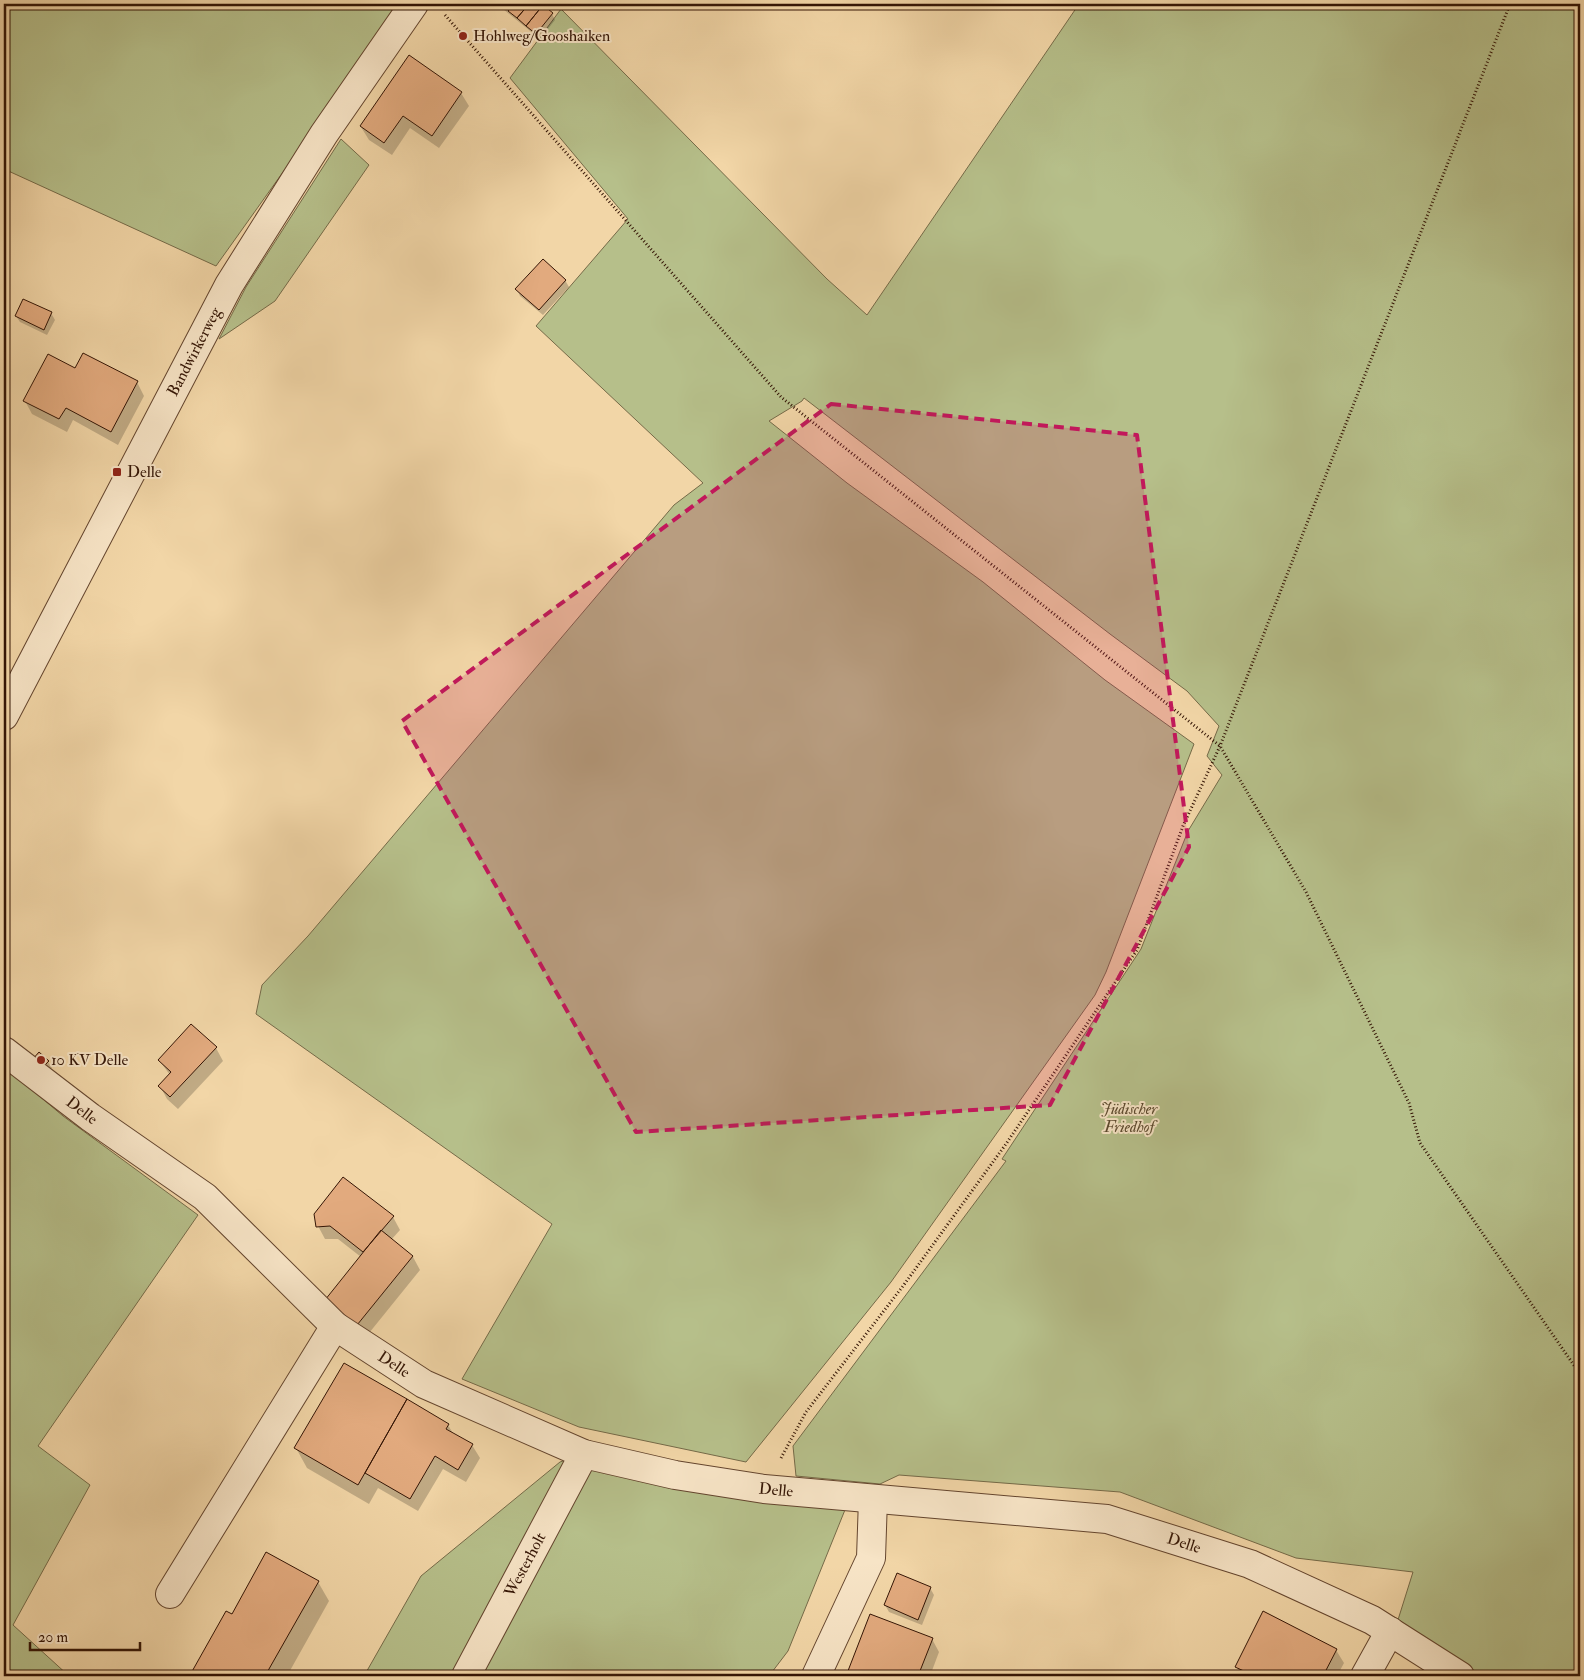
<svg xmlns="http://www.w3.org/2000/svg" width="1584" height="1680" viewBox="0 0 1584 1680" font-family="'IM FELL Double Pica',serif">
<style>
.green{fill:#b6bf8a;stroke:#756a48}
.shadow{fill:#0003}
.building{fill:#e2aa7e;stroke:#341505}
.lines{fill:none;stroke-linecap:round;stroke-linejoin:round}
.minor-casing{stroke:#64452e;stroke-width:30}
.path{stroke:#341505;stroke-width:3;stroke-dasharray:1 2.5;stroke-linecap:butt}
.minor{stroke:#f7e4c6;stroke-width:28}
.marked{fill:#c2185b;fill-opacity:0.2;stroke:#c2185b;stroke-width:4;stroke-dasharray:10 6;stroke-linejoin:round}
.poi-dot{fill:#8f2418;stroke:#f7e4c6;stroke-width:2}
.labels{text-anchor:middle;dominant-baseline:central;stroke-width:4;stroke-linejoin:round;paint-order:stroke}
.poi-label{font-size:16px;fill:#341505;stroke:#f7e4c6;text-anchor:start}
.street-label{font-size:16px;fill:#341505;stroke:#f7e4c6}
.park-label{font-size:16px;font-style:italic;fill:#5b482d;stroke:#f7e4c6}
</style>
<rect width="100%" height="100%" fill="#f2d6a7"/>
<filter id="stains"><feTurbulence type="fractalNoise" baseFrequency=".004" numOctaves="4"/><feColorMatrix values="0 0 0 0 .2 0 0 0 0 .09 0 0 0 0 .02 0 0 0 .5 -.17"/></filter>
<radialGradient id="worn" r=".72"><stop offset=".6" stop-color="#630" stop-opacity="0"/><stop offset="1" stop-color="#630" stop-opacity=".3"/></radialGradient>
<path class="green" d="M4 4H398L373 46 216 266 4 169Z
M1079 4H1580V1676H1480L1397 1623 1413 1572 1296 1558 1120 1492 899 1475 880 1484 796 1476 793 1446 1006 1161 1002 1159 1141 949 1188 831 1222 775 1207 756 1219 726 1187 691 1110 634 804 398 802 401 769 421 847 483 983 582 1105 680 1194 744 1106 972 1095 995 891 1282 746 1462 579 1427 462 1379 552 1224 256 1014 262 985 308 936 674 505 703 483 536 326 628 219 510 78 561 9 827 279 867 315Z
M341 139 369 165 275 301 219 339 246 287Z
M4 1066 63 1116 198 1215 38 1446 90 1485 13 1625 69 1676H4Z
M581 1455 851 1495 788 1651 769 1676H364L421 1576 560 1462Z"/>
<path class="shadow" d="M500 4H539L552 14 555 20 540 39 503 9Z
M461 93 469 106 439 148 410 128 392 155 369 140 361 127Z
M565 280 569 287 543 315 520 296 517 289Z
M51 313 55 320 47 335 20 322 16 316Z
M76 370 137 382 144 396 118 445 73 420 67 432 32 414 25 401Z
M216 1048 223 1061 178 1109 167 1099 160 1086 170 1075 159 1060Z
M39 1054 48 1062 52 1068 46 1074Z
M393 1217 400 1230 391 1240 413 1257 420 1270 361 1343 330 1318 361 1257 338 1239H325L318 1226Z
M345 1364 448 1425 454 1435 472 1445 480 1458 466 1482 443 1469 418 1511 378 1488 369 1504 307 1468 296 1448Z
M318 1582 329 1601 287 1676H192L226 1613 232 1616Z
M930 1588 934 1595 922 1625 889 1612 885 1605Z
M870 1615 932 1639 939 1652 930 1676H847Z
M1336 1650 1344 1663 1337 1676H1242L1237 1667Z"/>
<path class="building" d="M514 4H529L517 18 508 11Z
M529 4H541L543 5 526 26 517 18Z
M543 5 553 13 536 34 526 26Z
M409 55 462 92 432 136 403 116 384 143 360 126Z
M543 259 566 280 539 310 515 289Z
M23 299 52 312 44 330 15 316Z
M83 353 138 381 111 432 66 408 59 419 23 401 48 354 75 368Z
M191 1024 217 1047 170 1097 158 1086 171 1072 158 1060Z
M39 1052 49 1061 42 1068 32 1060Z
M343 1177 394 1216 363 1252 330 1226 316 1227 314 1214Z
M381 1230 413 1256 353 1330 321 1305Z
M344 1363 407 1399 358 1485 294 1448Z
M407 1399 449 1424 446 1429 473 1444 458 1470 435 1456 410 1499 365 1473Z
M266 1552 319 1581 265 1676 190 1675 226 1611 232 1614Z
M897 1573 931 1587 918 1620 884 1605Z
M1263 1611 1337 1649 1323 1676H1255L1235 1667Z
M870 1614 933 1638 918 1676H846Z"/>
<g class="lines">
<defs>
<g id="minor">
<path id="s1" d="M4 716 229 285 324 134 414 4"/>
<path id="s2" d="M4 1051 90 1117 205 1197 335 1326 424 1384 584 1454 675 1475 764 1489 1107 1519 1250 1564 1372 1620 1460 1676"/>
<path d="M170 1594 335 1326"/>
<path id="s3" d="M466 1676 584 1454"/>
<path d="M816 1676 871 1558 873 1499"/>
<path d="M1365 1676 1390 1631"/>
</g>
</defs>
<use href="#minor" class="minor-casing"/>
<path class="path" d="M445 15 781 397 1220 746 1306 892 1409 1103 1420 1143 1580 1374
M781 1458 806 1412 903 1286 1006 1144 1137 950 1183 826 1220 746 1510 4"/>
<use href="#minor" class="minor"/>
</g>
<path class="marked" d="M831 404 1137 435 1189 847 1050 1105 636 1132 402 721Z"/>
<g class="poi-dot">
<circle cx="463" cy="36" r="5"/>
<rect x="112" y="467" width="10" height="10" rx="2.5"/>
<circle cx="41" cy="1060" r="5"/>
</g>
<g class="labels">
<g class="poi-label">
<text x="473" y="36">Hohlweg/Gooshaiken</text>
<text x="127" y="472">Delle</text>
<text x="51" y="1060">10 KV Delle</text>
</g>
<g class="street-label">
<text stroke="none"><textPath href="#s1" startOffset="411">Bandwirkerweg</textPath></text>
<text stroke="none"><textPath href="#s2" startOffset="98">Delle</textPath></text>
<text stroke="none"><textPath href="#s2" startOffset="502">Delle</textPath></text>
<text stroke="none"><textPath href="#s2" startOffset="908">Delle</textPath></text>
<text stroke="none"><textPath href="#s2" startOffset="1321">Delle</textPath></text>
<text stroke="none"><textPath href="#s3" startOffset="126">Westerholt</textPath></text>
</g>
<g class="park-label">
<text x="1129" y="1109">Jüdischer<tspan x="1129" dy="18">Friedhof</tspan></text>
</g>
</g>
<rect width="1584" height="1680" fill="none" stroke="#f2d6a7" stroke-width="20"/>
<rect x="5" y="5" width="1574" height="1670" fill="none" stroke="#341505" stroke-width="2.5"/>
<rect x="10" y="10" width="1564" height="1660" fill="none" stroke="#341505"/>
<path d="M30 1642v8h110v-8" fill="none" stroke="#341505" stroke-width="2.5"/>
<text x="38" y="1642" font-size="15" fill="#341505" stroke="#f7e4c6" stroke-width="4" paint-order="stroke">20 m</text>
<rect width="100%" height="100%" filter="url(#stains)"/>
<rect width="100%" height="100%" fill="url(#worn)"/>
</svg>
